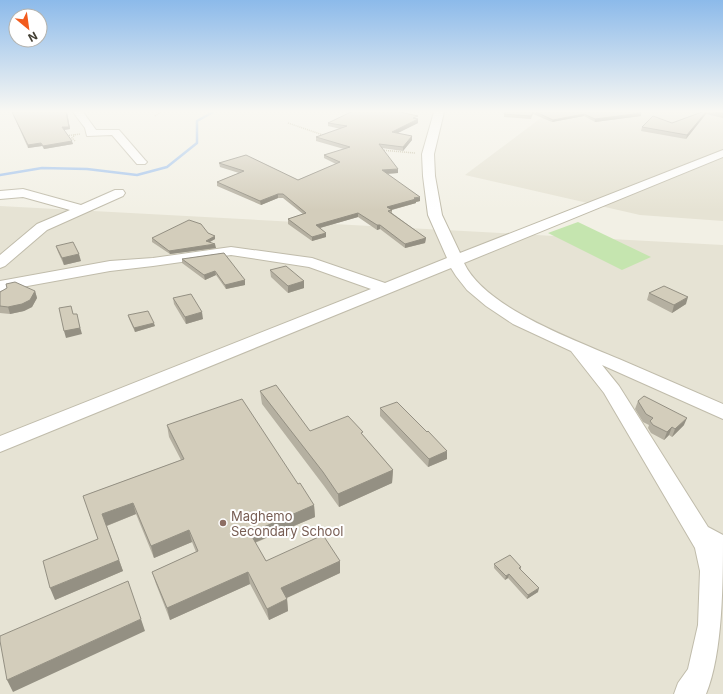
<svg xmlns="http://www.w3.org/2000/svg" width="723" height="694" viewBox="0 0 723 694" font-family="Inter,sans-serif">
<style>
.residential{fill:#e6e3d4}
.green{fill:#c5e5af}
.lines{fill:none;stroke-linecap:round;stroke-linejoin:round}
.stream{stroke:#a3c4ed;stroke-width:2.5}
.minor-casing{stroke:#c0bcab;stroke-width:2}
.path{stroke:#beb79a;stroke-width:1.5;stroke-dasharray:1 1;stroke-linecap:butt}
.minor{fill:#fff;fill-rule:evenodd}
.wall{fill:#b5b0a1}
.shaded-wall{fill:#949083}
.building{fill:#d3cdbb;stroke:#949083}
.education-dot{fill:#8d6e63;stroke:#fff;stroke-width:1.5}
.labels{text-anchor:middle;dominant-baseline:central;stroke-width:4;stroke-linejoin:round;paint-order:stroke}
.near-education-label{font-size:13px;fill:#785e54;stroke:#fff;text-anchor:start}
</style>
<rect width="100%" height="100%" fill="#f2f0e5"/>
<path class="residential" d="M549 112H723V221L640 215 465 175Z
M0 206 723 245V694H0Z"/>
<path class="green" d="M578 222 651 257 622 270 548 233Z"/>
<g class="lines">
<path class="stream" d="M0 175 42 168 87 169 137 175 167 167 197 143V121L213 112"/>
<defs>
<path id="minor" d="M73 112H83L96 130H119L145 160 147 162 145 164H137L112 135 87 136 85 128Z
M434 112H444L434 154 435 176 442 215 460 253 723 150V157L464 263C485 308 575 340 619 359 654 374 688 389 723 404V419L602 365 619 386 708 527 723 535C723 581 723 653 706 694H674L678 683 688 669 698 625 700 571 695 548 604 393 571 351 513 324 486 306 467 290 456 276 451 268 0 452V436L371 289 309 267 231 255 153 266 110 271 0 291V281L110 261 153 258 231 247 312 258 385 283 447 258 428 215 423 176 422 154Z
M23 189 81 205 115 190H123L125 193 123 196 47 230 5 266 0 268V255L37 224 70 210 23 197 0 199V191Z"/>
</defs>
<use href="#minor" class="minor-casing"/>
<path class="path" d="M155 116 161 112
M288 123 326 136
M65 136 80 134
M75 141 72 138 76 134
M380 150 415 153"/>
<use href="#minor" class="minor"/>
</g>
<path class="wall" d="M12 112H67L70 129 64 130 73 144 44 149 42 146 28 148Z
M505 112H639L641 113V116L595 122 584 116 552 122 533 114 531 119 504 117V114Z
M702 112H723V118L706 114 686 139 641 131 642 127 672 123Z
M418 119V123L397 133 412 136V140L403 151 382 148 398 173 387 174 420 201 416 202V203L392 210V213L426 238 425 243 405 248 380 229 377 230 358 217 320 228 326 233V237L312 241 288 224V219L303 214 283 198H278L261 205 217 186V182L239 173 220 167 219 163 298 180 336 164 324 158V155L344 149 316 141V137L341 129 328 126V123Z
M208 233 215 239 210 242 216 248 170 254 152 242V238Z
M56 246 81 261 64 265 58 252Z
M224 253 245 285 226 289 216 275 205 280 182 263V259Z
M270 270 304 281V288L288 293 271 277Z
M35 291 37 298 32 307 24 311 10 314 0 313V292Z
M649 293 686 304 672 313 647 300Z
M173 298 203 319 186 324 174 304Z
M128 315 155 326 135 332 129 319Z
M260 391 310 431 363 435 393 470 392 483 339 507 324 486 262 404Z
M638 401 684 425 672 437 669 435 664 440 651 433 648 428 649 425 643 422 635 409Z
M380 408 427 432 447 459 428 467 380 416Z
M167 425 298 484 314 505 315 517 255 543 266 561H340V573L287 598 288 611 269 620 250 584 170 620 156 584 152 572 196 552 192 542 154 558 136 514 107 526 123 571 55 600 98 539 83 496 181 460 169 437Z
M494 564 521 567V570L538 592 527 599 508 578 505 580 494 568Z"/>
<path class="shaded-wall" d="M67 112 70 129 63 130 62 127Z
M706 112H707L706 114 686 139 687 135Z
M641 113V116L595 122V119Z
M584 114V116L552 122 553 120Z
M418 119V123L392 136V132Z
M412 136V140L403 151V147Z
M72 141 73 144 44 149 43 146Z
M41 143 42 146 28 148V145Z
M398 169V173L382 174V170Z
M278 194V198L261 205 260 201Z
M420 197V201L416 202V203L387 211V207Z
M358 213V217L316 229V225Z
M377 225H380V229L377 230Z
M326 233V237L312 241V237Z
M215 236V239L206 244V241Z
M426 238 425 243 405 248V244Z
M215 244 216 248 170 254 169 251Z
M79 254 81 261 64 265 62 258Z
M215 271 216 275 205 280 204 275Z
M245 280V285L226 289 225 285Z
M304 281V288L288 293V286Z
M35 291 37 298 32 307 24 311 10 314 8 307Z
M688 297 686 304 672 313 674 305Z
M202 312 203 319 186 324 185 317Z
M78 320 82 334 66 338 64 331Z
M154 323 155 326 135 332 134 328Z
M687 418 684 425 672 437 675 429Z
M672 427 669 435 664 440 667 432Z
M447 451V459L428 467 429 459Z
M393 470 392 483 339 507 338 494Z
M133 503 136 514 106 526 102 514Z
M314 505 315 517 251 544 250 533Z
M189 530 192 542 154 558 151 546Z
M119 560 123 571 55 600 50 588Z
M340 561V573L282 600 281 588Z
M248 572 250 584 170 620 167 608Z
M509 574 508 578 505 580 506 576Z
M539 588 538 592 527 599 528 595Z
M287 599 288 611 269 620 267 609Z
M141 619 145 631 13 692 7 680Z"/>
<path class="building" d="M12 112H66L69 127H62L72 141 43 146 41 143 28 145Z
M351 112H400L418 116 413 118 418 119 392 132 412 136 403 147 379 144 398 169 382 170 420 197 414 198 416 199 387 207 392 210 388 211 426 238 405 244 380 225H377L358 213 316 225 326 233 312 237 288 219 306 213 283 194H278L260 201 217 182 244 171 219 163 246 155 298 180 340 162 324 155 350 147 316 137 347 126 328 123Z
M505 112H533L531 116 504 114Z
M536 112H639L641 113 595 119 584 114 553 120Z
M702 112H706L687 135 642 127 653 116 672 123Z
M715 112H723V114Z
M189 220 201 224 208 233 215 236 206 241 215 244 169 251 152 238Z
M73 242 79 254 62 258 56 246Z
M224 253 245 280 225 285 215 271 204 275 182 259Z
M286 266 304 281 288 286 270 270Z
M15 282 35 291 30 300 22 304 8 307 0 306V292L7 288 6 284Z
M664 286 688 297 674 305 649 293Z
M191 294 202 312 185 317 173 298Z
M71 306 73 314H77L80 328 64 331 59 308Z
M148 311 154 323 134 328 128 315Z
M276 385 310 431 348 416 363 432 361 433 393 470 338 494 323 472 260 391Z
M644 396 687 418 675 429 672 427 667 432 653 425 650 421 653 418 646 414 638 401Z
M242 399 298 484 300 483 314 505 250 533 266 561 323 535 340 561 281 588 287 599 267 609 248 572 167 608 152 572 198 551 189 530 151 546 133 503 102 514 119 560 50 588 43 561 98 539 83 496 184 459 167 425Z
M397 402 427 432 428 431 447 451 429 459 380 408Z
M510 555 521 567 519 568 539 588 528 595 509 574 506 576 494 564Z
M128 581 141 619 7 680 0 641V636Z"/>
<linearGradient id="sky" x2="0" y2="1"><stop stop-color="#8cbaea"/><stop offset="0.53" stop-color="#f9f8f3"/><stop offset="1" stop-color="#f9f8f3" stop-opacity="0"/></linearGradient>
<rect width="723" height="210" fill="url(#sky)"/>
<circle class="education-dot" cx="223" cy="523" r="4"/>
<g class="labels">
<g class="near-education-label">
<text x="231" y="516">Maghemo<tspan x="231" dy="15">Secondary School</tspan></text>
</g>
</g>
<g transform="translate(28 28) rotate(151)"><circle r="19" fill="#ffffff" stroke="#b4b3ae"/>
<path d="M0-3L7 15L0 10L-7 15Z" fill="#f25b1d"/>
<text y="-6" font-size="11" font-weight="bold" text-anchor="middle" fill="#444035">N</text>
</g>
</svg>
